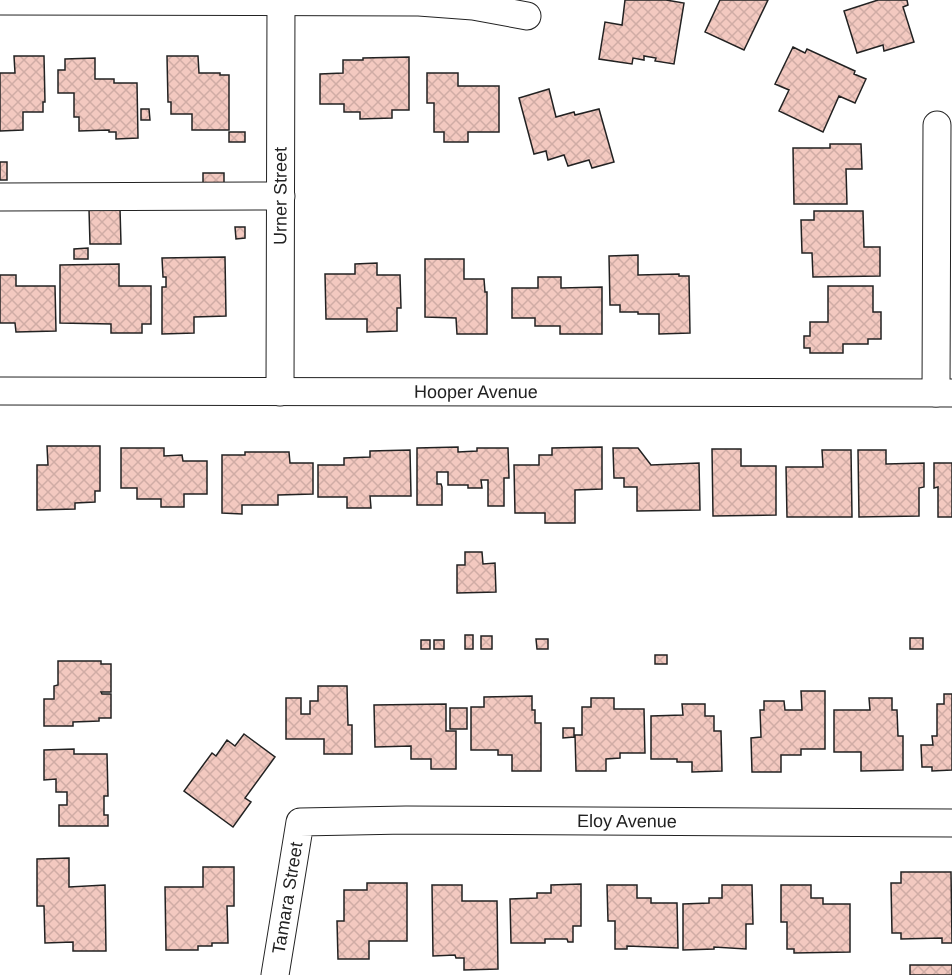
<svg xmlns="http://www.w3.org/2000/svg" width="952" height="975" viewBox="0 0 952 975" font-family="Helvetica,sans-serif">
<style>
.building{fill:url(#building-cross-hatch);stroke:#222;stroke-width:1.5}
.lines{fill:none;stroke-linecap:round;stroke-linejoin:round}
.minor-casing{stroke:#222;stroke-width:29}
.minor{stroke:#fff;stroke-width:27}
.labels{text-anchor:middle;dominant-baseline:central;stroke-width:4.5;stroke-linejoin:round;paint-order:stroke}
.street-label{font-size:18px;fill:#222;stroke:#fff}
</style>
<defs>
<pattern id="building-cross-hatch" width="8" height="8" patternUnits="userSpaceOnUse" patternTransform="scale(1.5)"><rect width="8" height="8" fill="#f3c9c0"/><path d="M0 0l8 8M0 8l8-8" fill="none" stroke="#d0aca5"/></pattern>
</defs>
<rect width="100%" height="100%" fill="#fff"/>
<path class="building" d="M625 0H666L684 3 674 64 655 61 656 58 644 56V60L633 58 632 64 599 59 605 22 622 25Z
M720 0H768L744 50 705 32Z
M878 0H907L908 5 903 7 914 42 884 51 883 45 857 53 844 11Z
M793 47 805 53 807 49 855 71 854 74 866 79 855 103 839 96 823 132 779 111 789 90 775 84Z
M14 56H44L45 102H43V112H23V130L0 131V73H15Z
M167 56H198L199 73H220V75H229V130H192V114H171V102H168Z
M409 57V110H392V118L360 119V112H344V104H320V74L343 73V60H363V58Z
M95 58V79H114V83H137L138 138 116 139V132H109V130L79 131V117H74V93H58V70H65V59Z
M427 73H458V86H499V132H468V142H444V132H434V103H427Z
M549 89 556 117 574 112 575 115 599 109 614 162 592 168 589 160 568 166 564 155 548 160 546 151 534 154 519 98Z
M141 109H149L150 120H141Z
M229 132H245V142H229Z
M830 144H861L862 169H846L847 204H794L793 148H830Z
M0 162H7V180H0Z
M203 173H224V184H203Z
M89 209H120L121 244H90Z
M814 211H863L864 247H880V276L813 277 812 253H802L801 220H814Z
M235 227H245V238L236 239Z
M88 248V259H74V249Z
M638 255V275L679 274V276H689L690 333 659 334V314H638V312H620V305H610L609 256Z
M225 257 226 316 194 317V333L162 334V287H166V277H163L162 258Z
M425 259H464V279H484L485 292H487V334H457L456 318 425 317Z
M377 263V275H400L401 308H397V331L367 332V319H326L325 274H355V264Z
M119 264V286H151V324H142V333H111V324L60 323V265Z
M0 275H16V286H55L56 331 16 332 15 323H0Z
M538 277H561V288L602 287V334H560V326H535V318H512V288H538Z
M828 286H873V312H881V339H868V344H843V353H810V348H804V336H810V322H828Z
M47 446H100V491H95V502L75 503V509L37 510V465H48Z
M458 447V452L477 451V448H508L509 478H504V506H488V480H481L482 488H468V485H448V472H437V484H441L442 487V505H417V448Z
M602 447V489L575 490V523H545V513H515L514 465H539V455H552V448Z
M121 448H164V456L182 455 183 461H207V494H184V507H161V499H137V488H121Z
M613 448H638L651 465 699 463 700 510 637 511V487H624V478H614Z
M712 449H741V466H776V515L713 516Z
M410 450 411 496H370L371 508H347V497H318V465H344V458L370 457V451Z
M822 450H851L852 517H787L786 467H823Z
M858 450H886V464L924 463V487L919 488V516L859 517Z
M245 452H289L290 463H313V494L278 495V505H242V514L222 513V455H245Z
M934 463H952V517H938V487L934 488Z
M465 552H482L483 564 495 563 496 592 457 593V565H465Z
M465 635H473V649H465Z
M481 636H492V649H481Z
M910 638H923V649H910Z
M536 639H548V649H537Z
M421 640H430V649H421Z
M434 640H444V649H434Z
M655 655H667V664H655Z
M58 661H101V664H111V692H101L102 694H111V718H99V721L73 722V726H44V699H54V686L58 685Z
M318 686H347L348 725H352V754H324V739H286V698H301V714H310V701H318Z
M801 691H825V749H801V755H781V772H752L751 738 761 737 760 710H764V701H784L785 710H802Z
M944 694H952V770L932 771V767H922L921 745H933L932 736H937V704H944Z
M532 696V710H535V723H541V771H512V755H498V750H471V707H484V697Z
M591 698H614V709H644L645 753H620V758L606 759V771H576L575 735H582V707H591Z
M869 698H892V710H897L898 736H903V770L861 771V752H834V710H870Z
M446 704V731H456V769H431V759H411V746L375 747 374 705Z
M682 704H705V716H714V731H721L722 771 692 772V762H677V759H651V716L683 715Z
M450 708H467V729H450Z
M563 728H574V737L563 738Z
M244 734 275 757 245 798 251 802 233 827 184 791 212 753 216 756 227 740 235 746Z
M74 749V754H107L108 796H104V815H108V826H59V805H67V792H56V779L44 780V750Z
M69 858V887L105 885 106 951H73V942L45 943 44 906H37V859Z
M203 867H234V906H227L228 943H212V946H198V950H166L165 887H203Z
M901 872H951L952 943H942V938L901 939V933H892L891 883H901Z
M367 883H407V941H369V959H338L337 921H344V890H367Z
M581 884V926H573V942H568L567 939H545V943H511L510 899 537 898V893H551V885Z
M432 885H462V901H497L498 969 464 970V958H456L455 955 433 956Z
M607 885H637V898H651V903H677L678 948 627 946V949H615V921H608Z
M722 885H752L753 924H746V949L714 947V949L683 950V904L709 903V898H722Z
M781 885H811V898H823V904H850V952L794 953V949H787V922H781Z
M910 965H952V975H910Z"/>
<g class="lines">
<defs>
<g id="minor">
<path d="M0 1 419 2 473 6 527 16"/>
<path d="M0 197 281 196"/>
<path id="s1" d="M0 391 952 393"/>
<path id="s2" d="M280 392 281 0"/>
<path d="M936 393 937 125"/>
<path id="s3" d="M275 975 300 822 406 820 952 823"/>
</g>
</defs>
<use href="#minor" class="minor-casing"/>
<use href="#minor" class="minor"/>
</g>
<g class="labels">
<g class="street-label">
<text stroke="none"><textPath href="#s2" startOffset="196">Urner Street</textPath></text>
<text stroke="none"><textPath href="#s1" startOffset="476">Hooper Avenue</textPath></text>
<text stroke="none"><textPath href="#s3" startOffset="482">Eloy Avenue</textPath></text>
<text stroke="none"><textPath href="#s3" startOffset="78">Tamara Street</textPath></text>
</g>
</g>
</svg>
